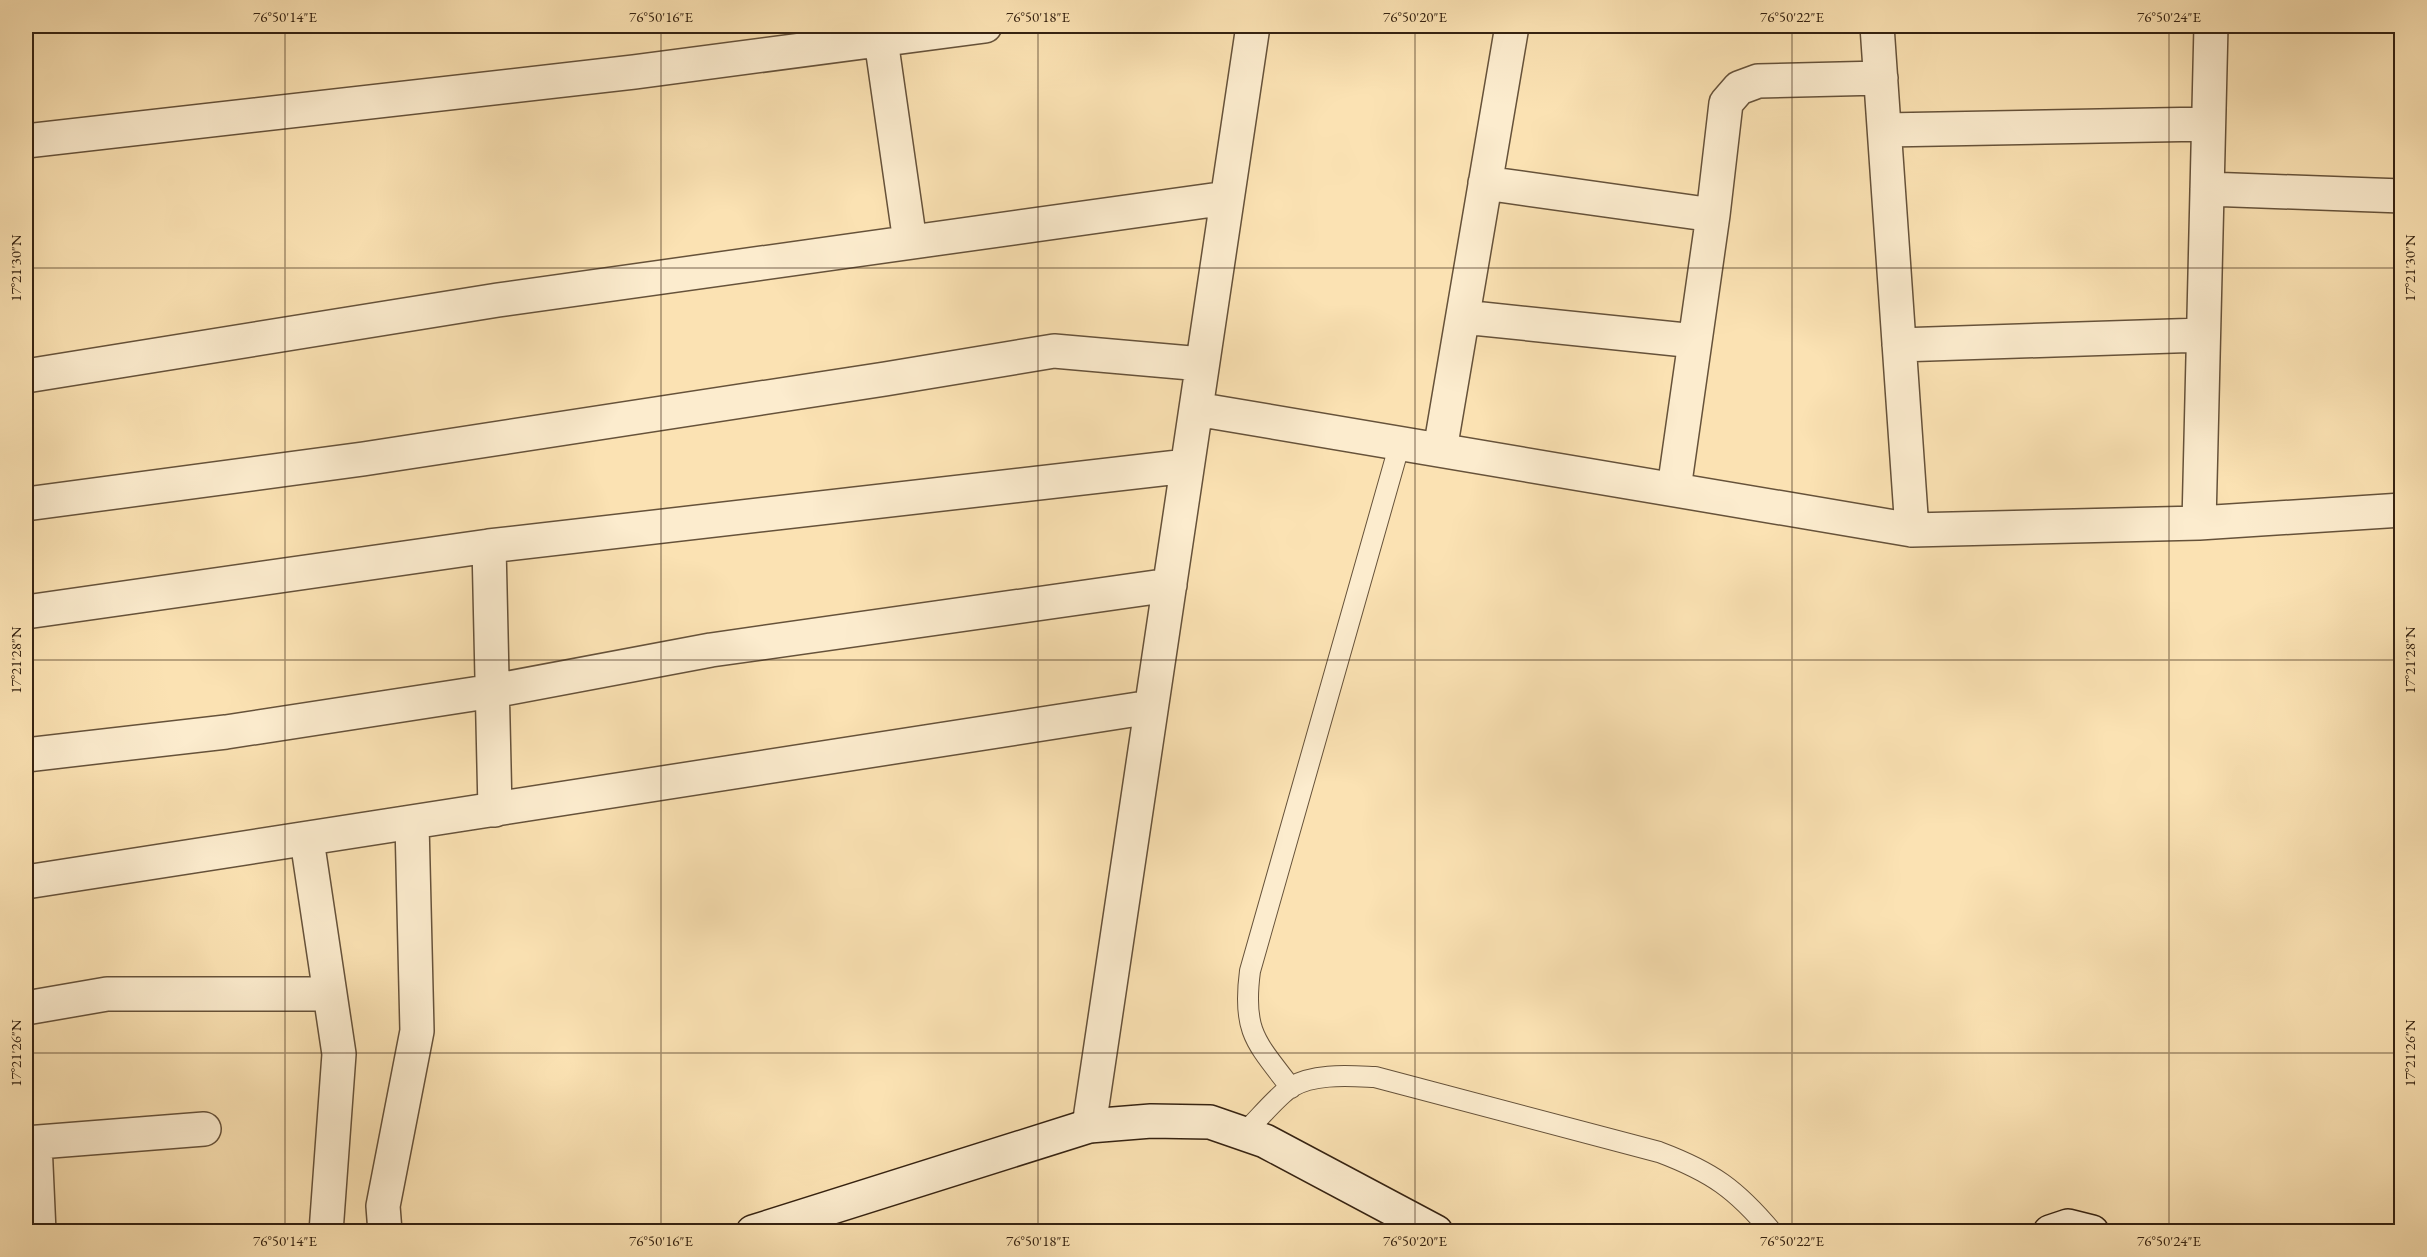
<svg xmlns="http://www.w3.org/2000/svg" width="2427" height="1257" viewBox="0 0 2427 1257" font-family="'EB Garamond',serif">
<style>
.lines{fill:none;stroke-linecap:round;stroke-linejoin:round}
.lane-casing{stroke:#66523a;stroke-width:22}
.street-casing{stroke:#66523a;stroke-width:36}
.secondary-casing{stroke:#352211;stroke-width:36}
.lane{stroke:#fcecce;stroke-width:20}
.street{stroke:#fcecce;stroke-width:33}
.secondary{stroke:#fcecce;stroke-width:33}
.ticks{fill:none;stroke:#352211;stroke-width:1.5;stroke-opacity:0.45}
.neatline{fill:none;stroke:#352211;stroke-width:2}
.ticks-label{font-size:15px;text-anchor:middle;fill:#352211}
</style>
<rect width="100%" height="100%" fill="#fbe2b3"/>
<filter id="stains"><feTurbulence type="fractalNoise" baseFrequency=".00333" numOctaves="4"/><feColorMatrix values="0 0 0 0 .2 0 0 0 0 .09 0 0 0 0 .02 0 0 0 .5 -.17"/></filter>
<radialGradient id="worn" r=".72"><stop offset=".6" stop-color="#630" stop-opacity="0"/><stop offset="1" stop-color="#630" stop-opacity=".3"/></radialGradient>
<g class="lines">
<defs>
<path id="lane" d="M1291 1088C1256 1042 1242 1032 1250 971L1400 443
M1244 1133C1257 1121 1277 1096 1291 1087 1315 1073 1349 1076 1375 1077L1659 1152C1712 1172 1736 1189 1772 1232"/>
<path id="street" d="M879 26 910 242
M1877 26 1912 530
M2211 26 2199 523 2402 510
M1885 130 2208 124
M26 141 634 72 985 26
M1485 183 1713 215
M2207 189 2402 196
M1463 317 1695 341
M1899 345 2203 335
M26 376 498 300 1227 198
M1196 409 1912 530 2199 523
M1440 450 1512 26
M1674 489 1713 215 1726 103 1739 88 1758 81 1881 78
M26 504 363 459 885 379 1054 351 1202 364
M489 546 1187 466
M26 612 489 546 495 810
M26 755 226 732 493 691 711 650 1170 585
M307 840 339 1054 326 1232
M26 882 1151 707
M26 1008 107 994H330
M1089 1126 1253 26
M26 1143 204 1129
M35 1143 39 1232
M385 1232 383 1206 417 1031 412 823"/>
<path id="secondary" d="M753 1232 1089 1126 1151 1121 1210 1122 1265 1141 1436 1232
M2050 1232 2068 1226 2092 1232"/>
</defs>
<use href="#lane" class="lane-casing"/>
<use href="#street" class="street-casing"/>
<use href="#secondary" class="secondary-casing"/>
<use href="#lane" class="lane"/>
<use href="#street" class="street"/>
<use href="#secondary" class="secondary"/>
</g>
<path class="ticks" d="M285 26V1232M661 26V1232M1038 26V1232M1415 26V1232M1792 26V1232M2169 26V1232M26 268H2402M26 660H2402M26 1053H2402"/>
<rect width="2427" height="1257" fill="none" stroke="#fbe2b3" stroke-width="66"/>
<rect x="33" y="33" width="2361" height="1191" class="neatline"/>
<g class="ticks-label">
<text x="285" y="22">76°50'14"E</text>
<text x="661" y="22">76°50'16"E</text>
<text x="1038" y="22">76°50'18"E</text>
<text x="1415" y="22">76°50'20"E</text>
<text x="1792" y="22">76°50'22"E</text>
<text x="2169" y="22">76°50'24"E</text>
<text transform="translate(16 268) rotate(-90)" y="5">17°21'30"N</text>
<text transform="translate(2410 268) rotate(-90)" y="5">17°21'30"N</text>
<text transform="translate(16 660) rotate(-90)" y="5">17°21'28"N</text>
<text transform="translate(2410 660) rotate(-90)" y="5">17°21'28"N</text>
<text transform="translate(16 1053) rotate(-90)" y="5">17°21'26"N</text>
<text transform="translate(2410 1053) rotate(-90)" y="5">17°21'26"N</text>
<text x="285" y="1246">76°50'14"E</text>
<text x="661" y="1246">76°50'16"E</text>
<text x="1038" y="1246">76°50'18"E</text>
<text x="1415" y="1246">76°50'20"E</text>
<text x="1792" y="1246">76°50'22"E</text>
<text x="2169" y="1246">76°50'24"E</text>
</g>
<rect width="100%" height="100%" filter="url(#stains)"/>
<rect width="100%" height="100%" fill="url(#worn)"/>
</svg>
